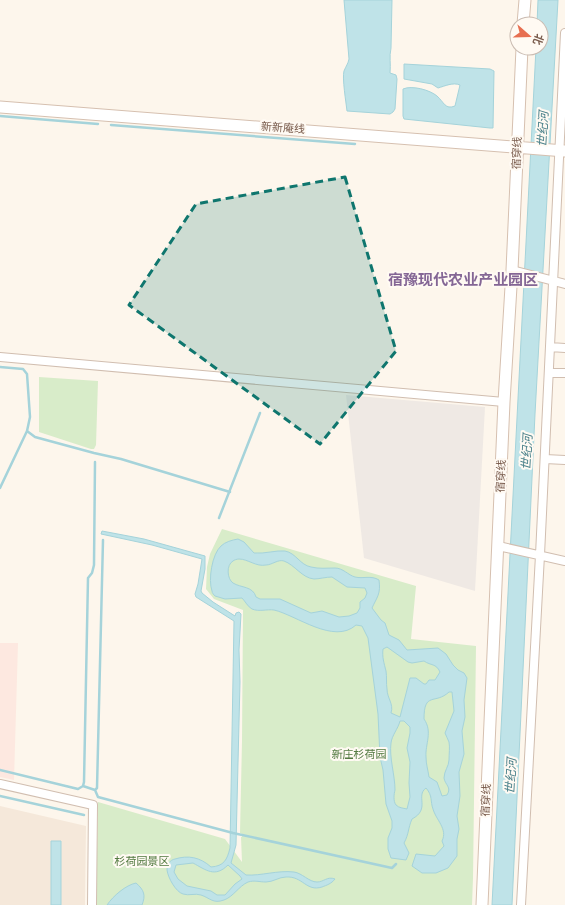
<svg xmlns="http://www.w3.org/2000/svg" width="565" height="905" viewBox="0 0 565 905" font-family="Raleway,'Noto Sans SC',sans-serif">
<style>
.residential{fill:#f5e8da}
.commercial{fill:#fde8e0}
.industrial{fill:#efe9e4}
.green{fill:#d8ecc9}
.water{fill:#bfe3e8;stroke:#a5d3da;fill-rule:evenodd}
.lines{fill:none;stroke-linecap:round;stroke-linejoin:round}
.stream{stroke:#a5d3da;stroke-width:2.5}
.street-casing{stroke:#d1beb0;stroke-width:10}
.secondary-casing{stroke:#d6c0b0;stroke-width:13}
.street{stroke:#fff;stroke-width:8}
.secondary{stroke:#fff;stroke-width:11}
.marked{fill:#0f766e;fill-opacity:0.2;stroke:#0f766e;stroke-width:3;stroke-dasharray:8 5;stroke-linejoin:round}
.labels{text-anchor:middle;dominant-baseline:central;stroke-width:4;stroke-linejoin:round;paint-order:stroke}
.street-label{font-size:11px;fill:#7a5c4d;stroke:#fffaf3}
.park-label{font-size:11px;fill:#537a41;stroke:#fffaf3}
.water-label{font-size:12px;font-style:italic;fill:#437c86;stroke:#fffaf3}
.district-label{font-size:15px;font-weight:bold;fill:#846695;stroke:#fffaf3}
</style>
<rect width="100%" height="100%" fill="#fdf6ec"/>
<path class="residential" d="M0 806 86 826 85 905H0Z"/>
<path class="commercial" d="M0 643H18L14 780 0 777Z"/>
<path class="industrial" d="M346 395 485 407 475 591 364 558Z"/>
<path class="green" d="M39 377 98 381 96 445 94 449H91L39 432Z
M222 529 416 586 411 639 476 646 473 878 472 905H96L98 802 225 839 242 862 241 837H242V834L240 833 242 741 243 610 214 599 206 589 207 567 210 554Z"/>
<path class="water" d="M344 0H392L391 48C389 57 391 64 390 73L396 75 397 79 395 109 393 112 390 114 347 111C346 102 342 78 344 71 346 66 348 64 349 59Z
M538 0H558L535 414 512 905H492L536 48H541V24H537Z
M404 64 490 69 494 71 493 128H490L404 119 403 116V89C412 85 430 90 437 96 444 102 445 110 455 106L460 85C453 82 445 86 438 88L432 84 404 79Z
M102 531 144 539 205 556V569L201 591 202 593 213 602 235 616 236 613 239 612 241 614 239 650 240 682 236 845 231 863 246 875C261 876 278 870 294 872 302 873 309 882 317 882 324 882 327 876 335 879 331 884 327 885 322 887 306 892 303 876 286 877 279 877 273 882 266 882 259 882 255 880 248 882 239 886 233 897 224 900 213 904 210 898 201 895 195 893 189 896 183 894 176 892 168 878 167 870 167 864 170 860 175 859 188 855 200 857 211 867 224 866 227 860 230 848L234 621 196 597 195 594 198 584 202 559 152 545 101 534ZM193 863C206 870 215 878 228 865L240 876 242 879 235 884 225 895H217L211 891 187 886 178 879 174 872 176 865Z
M238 539 244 542 254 553C265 554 276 550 285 551 296 553 300 565 311 567 319 569 327 568 335 568 343 568 348 575 355 577 363 579 371 575 379 580 381 594 377 597 372 608L381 620 385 623 389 635 399 640 407 650 438 648 446 654 453 665 458 670 464 673 467 678 464 700 465 717 462 731 464 754 459 772 460 796 457 816 459 829 457 839V856L448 868 436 873H422L412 866 416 854 435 856 444 846 442 841C448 829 436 820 433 809 430 801 433 796 426 788 415 796 431 809 412 819 408 828 409 834 404 843L409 853 406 860 391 858 388 849V838L392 828V821L386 804 383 770 380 757 378 714 368 638 362 626 356 625C334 645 296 615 274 610 267 609 259 612 252 609 248 607 245 601 242 598L225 599 215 596C214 595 212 593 212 591 208 580 212 554 221 546 225 542 232 540 238 539ZM239 559C248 559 256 567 266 565 272 565 278 559 284 561 295 565 302 578 314 579 319 579 326 577 332 577L347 587 365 588 367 593 365 598 360 602V608L357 613 349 616 339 617 322 611 311 613 280 599H260L256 597C253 586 241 588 233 583 227 579 226 565 233 561 234 560 237 559 239 559ZM387 647 408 662 412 663 424 661C431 666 436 663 440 672L435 680H429L426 684H424L416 678H410L400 717 391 713C394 704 387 698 387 689 386 683 387 677 386 671 384 663 382 657 383 649ZM449 692H452L454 711 445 733C446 736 448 739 449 742 450 747 449 754 449 760 449 766 444 771 444 778 445 785 452 787 447 795L442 796 437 782 429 777C428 770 426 764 426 757 425 744 433 732 424 719 424 691 435 705 449 692ZM400 721H404L410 727V733L407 748 410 762 409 783 410 797 407 809C403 808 399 808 396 805 393 801 394 794 395 790 395 775 389 757 391 743 392 735 398 729 400 721Z
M51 841H61V905H51Z
M136 883C144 890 146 895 142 905H107C113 896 126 885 136 883Z"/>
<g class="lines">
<path class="stream" d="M0 116 98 124
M111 125 355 144
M0 367 23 369 27 374 30 417 27 431 0 488
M27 431 35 437 94 453 121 459 230 492
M219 518 260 413
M0 770 78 789 83 786 84 782 88 578 92 573 94 565 95 462
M83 786 95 790 97 788 103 540
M95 790 98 797 233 833 392 868 396 864
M0 796 84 815"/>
<defs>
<path id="street" d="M512 270 565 284
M550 347 565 348
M0 357 504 402
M549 373H565
M545 459 565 460
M498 546 565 561
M0 784 93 805 92 905
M521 905 540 555 565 33"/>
<path id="secondary" d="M523 24 525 0
M0 107 565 151
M482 905 504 402 512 270 522 48"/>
</defs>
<use href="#street" class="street-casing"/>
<use href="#secondary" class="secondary-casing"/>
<use href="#street" class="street"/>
<use href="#secondary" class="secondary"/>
</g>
<path class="marked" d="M345 177 396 351 320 444 129 305 196 204Z"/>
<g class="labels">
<g class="street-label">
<text transform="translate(283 128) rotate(4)">新新庵线</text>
<text transform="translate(517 153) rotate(-88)">宿穿线</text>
<text transform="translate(501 476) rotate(-87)">宿穿线</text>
<text transform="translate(486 800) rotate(-87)">宿穿线</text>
</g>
<g class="park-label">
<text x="359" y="754">新庄杉荷园</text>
<text x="142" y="861">杉荷园景区</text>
</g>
<g class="water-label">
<text transform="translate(543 129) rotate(-87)">世纪河</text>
<text transform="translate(527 452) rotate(-87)">世纪河</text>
<text transform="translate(511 776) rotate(-87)">世纪河</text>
</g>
<g class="district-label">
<text x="463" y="280">宿豫现代农业产业园区</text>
</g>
</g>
<g transform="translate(529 36) rotate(110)"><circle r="19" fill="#fffaf3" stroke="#cabbb1"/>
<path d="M0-3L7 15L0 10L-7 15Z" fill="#e76f51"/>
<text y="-6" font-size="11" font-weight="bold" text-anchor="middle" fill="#7a5c4d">北</text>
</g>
</svg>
